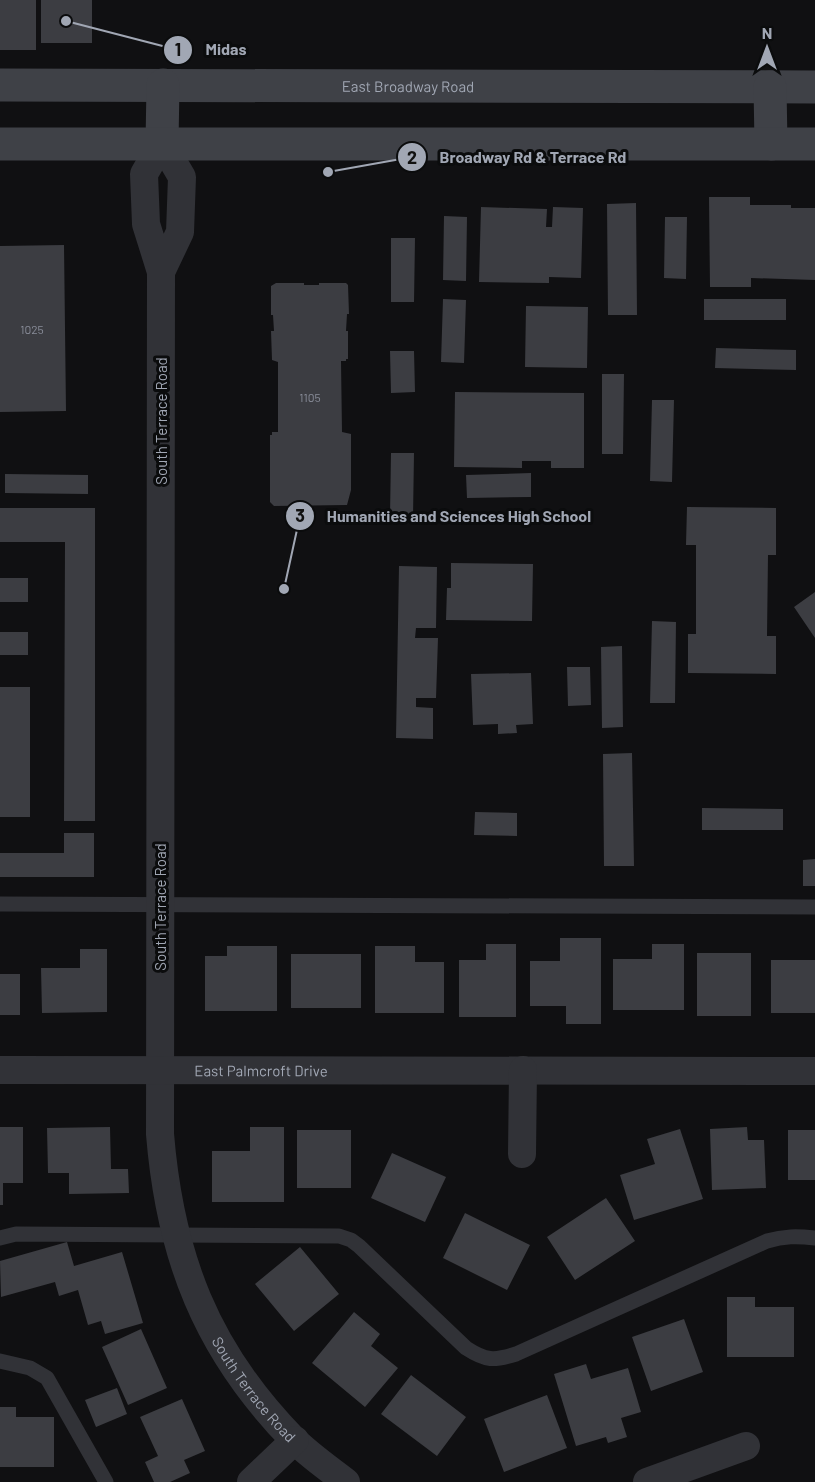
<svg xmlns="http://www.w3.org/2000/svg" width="815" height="1482" viewBox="0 0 815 1482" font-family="Barlow,sans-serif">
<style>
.building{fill:#3c3d42}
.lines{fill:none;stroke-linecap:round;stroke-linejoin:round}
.lane{stroke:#313237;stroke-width:15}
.street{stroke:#313237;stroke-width:28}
.secondary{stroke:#3f4147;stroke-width:33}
.labels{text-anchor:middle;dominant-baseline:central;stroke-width:6;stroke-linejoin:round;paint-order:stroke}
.number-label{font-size:12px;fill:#888c98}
.street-label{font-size:15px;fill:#a1a7b4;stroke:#0b0c0d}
.leader{fill:none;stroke:#a1a7b4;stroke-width:2}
.callout-dot{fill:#a1a7b4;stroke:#0b0c0d;stroke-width:2}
.mark-label{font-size:18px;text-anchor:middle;font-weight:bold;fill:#111}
.callout-label{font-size:16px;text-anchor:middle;font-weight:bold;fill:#a1a7b4;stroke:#0b0c0d;stroke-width:6;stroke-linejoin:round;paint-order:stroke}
</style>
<rect width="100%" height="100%" fill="#101012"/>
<path class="building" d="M0 0H36V50H0Z
M41 0H92V43H41Z
M709 197H750V205H791V208H815V280L751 278V287H710Z
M636 203 637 315H608L607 204Z
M481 207 547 209 546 227H552L553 207 583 208 581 278 549 277V283L479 282Z
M444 216 467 217 466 281 443 280Z
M665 217H687L686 279 664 278Z
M391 238H415L414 302H391Z
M64 245 66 411 0 412V246Z
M276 283H304V285H319V283H346L348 285 349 314H347L346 331H348V359H346V361H341L342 432 351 434V490L347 505 274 506 270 502V435H272V432H278V362L272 360 271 331H274L273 315H271V286Z
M443 299 466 300 464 363 441 362Z
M704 299H786V320H704Z
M526 306 588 307 587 368 525 367Z
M716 348 796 350V370L715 368Z
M390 351H414L415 392 391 393Z
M602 374H624L623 454H602Z
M455 392 584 393V468H551V461H522V468L454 467Z
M652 400H674L672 482 650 481Z
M391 453H414L413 517 390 516Z
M531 473V497L467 498 466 475Z
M5 474 88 475V494L5 493Z
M687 507 776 508V555H768L767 636H776V674L688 673V634H696V545H686Z
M0 508H95V821H64L65 542H0Z
M451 563 533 564 532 621 446 620 447 588H451Z
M399 566 437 567 436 628H416L415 638H438L436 698H416V707L433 708V739L396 738Z
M0 578H28V602H0Z
M815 592V638L794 607Z
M652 621 676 622 675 703H650Z
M0 632H28V655H0Z
M622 646 623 727 602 728 601 647Z
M567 667H590L591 705 568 706Z
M531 673 533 724 516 725 517 733 498 734V724L473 725 471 674Z
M0 687H30V817H0Z
M632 753 634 866H604L603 754Z
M702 808 783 809V830H702Z
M475 812 517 813V836L474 835Z
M64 833H94V877H0V853H64Z
M815 859V886H803V860Z
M560 938H601V1024H566V1006H530V961H560Z
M486 944H516V1017H459V960H486Z
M652 944H684V1010H613V959H652Z
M227 946H277V1011H205V956H227Z
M375 946H415V962H444V1013H375Z
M80 949H107V1012L42 1013 41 968H80Z
M697 953H751V1016H697Z
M291 954H361V1008H291Z
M771 960H815V1013H771Z
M0 974H20V1015H0Z
M0 1127H23V1183H3V1205H0Z
M110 1127 111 1169H128L129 1193 69 1194V1173H48L47 1128Z
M250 1127H284V1202H212V1151H250Z
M747 1127 748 1140H764L766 1188 712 1190 710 1129Z
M680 1129 703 1199 634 1220 620 1175 655 1164 647 1139Z
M297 1130H351V1188H297Z
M788 1130H815V1180H788Z
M392 1153 446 1177 425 1222 371 1198Z
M606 1198 635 1241 575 1280 547 1237Z
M465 1213 530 1245 507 1290 443 1258Z
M67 1242 74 1266 122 1252 143 1323 105 1334 101 1321 88 1325 78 1290 59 1296 55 1282 1 1297 0 1261Z
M300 1247 339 1294 294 1331 255 1284Z
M727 1297H755V1307H794V1357H727Z
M354 1312 380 1334 371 1346 398 1368 365 1407 312 1363Z
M684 1319 703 1372 651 1391 632 1337Z
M141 1329 167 1388 128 1405 102 1347Z
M586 1364 591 1379 628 1368 641 1412 621 1418 627 1437 608 1443 606 1437 576 1446 554 1374Z
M411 1375 466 1417 437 1456 381 1414Z
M117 1388 127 1414 96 1427 85 1400Z
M547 1395 567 1448 504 1472 484 1419Z
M182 1399 205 1451 184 1460 190 1473 170 1482H154L145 1462 158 1456 140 1417Z
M0 1407H16V1417H54V1467H0Z"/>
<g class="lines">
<path class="lane" d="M0 904 815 907
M0 1238 16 1234 339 1236 351 1240 359 1246 466 1348C486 1361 494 1361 516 1354L767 1241C784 1236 797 1236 815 1238
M0 1361 30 1368 47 1378 106 1482"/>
<g class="street">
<path id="s1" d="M161 272 180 232 182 177 162 143 144 174 146 224 161 272 160 1134C170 1256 206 1350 293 1439 309 1455 328 1468 346 1482"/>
<path id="s2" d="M0 1070 815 1071"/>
<path d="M522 1154 523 1070"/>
<path d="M251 1482 295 1440"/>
<path d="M647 1482 746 1446"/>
</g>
<g class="secondary">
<path id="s3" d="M0 85 815 87"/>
<path d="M770 87 771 144"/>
<path d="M162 143 163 85"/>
<path d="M0 144H815"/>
</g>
</g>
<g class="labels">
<g class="number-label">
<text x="32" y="329">1025</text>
<text x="310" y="397">1105</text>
</g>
<g class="street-label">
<text stroke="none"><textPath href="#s3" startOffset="408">East Broadway Road</textPath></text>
<text transform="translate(161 421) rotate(-90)">South Terrace Road</text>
<text transform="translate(160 907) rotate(-90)">South Terrace Road</text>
<text stroke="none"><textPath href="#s2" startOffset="261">East Palmcroft Drive</textPath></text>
<text stroke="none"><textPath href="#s1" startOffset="1414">South Terrace Road</textPath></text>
</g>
</g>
<path class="leader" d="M66 21L178 50M328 172L412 157M284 589L300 516"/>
<g class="callout-dot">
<circle cx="66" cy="21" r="6"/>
<circle cx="328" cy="172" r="6"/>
<circle cx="284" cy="589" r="6"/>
<circle cx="178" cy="50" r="15"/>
<circle cx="412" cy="157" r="15"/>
<circle cx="300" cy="516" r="15"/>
</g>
<g class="mark-label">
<text x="178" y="56">1</text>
<text x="412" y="164">2</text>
<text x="300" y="522">3</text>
</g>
<g class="callout-label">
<text x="226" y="55">Midas</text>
<text x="533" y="163">Broadway Rd &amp; Terrace Rd</text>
<text x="459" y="522">Humanities and Sciences High School</text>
</g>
<g transform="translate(767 48)" stroke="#0b0c0d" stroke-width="4.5" paint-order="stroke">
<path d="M0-4.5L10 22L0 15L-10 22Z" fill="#a1a7b4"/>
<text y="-9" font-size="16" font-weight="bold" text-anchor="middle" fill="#a1a7b4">N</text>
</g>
</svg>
